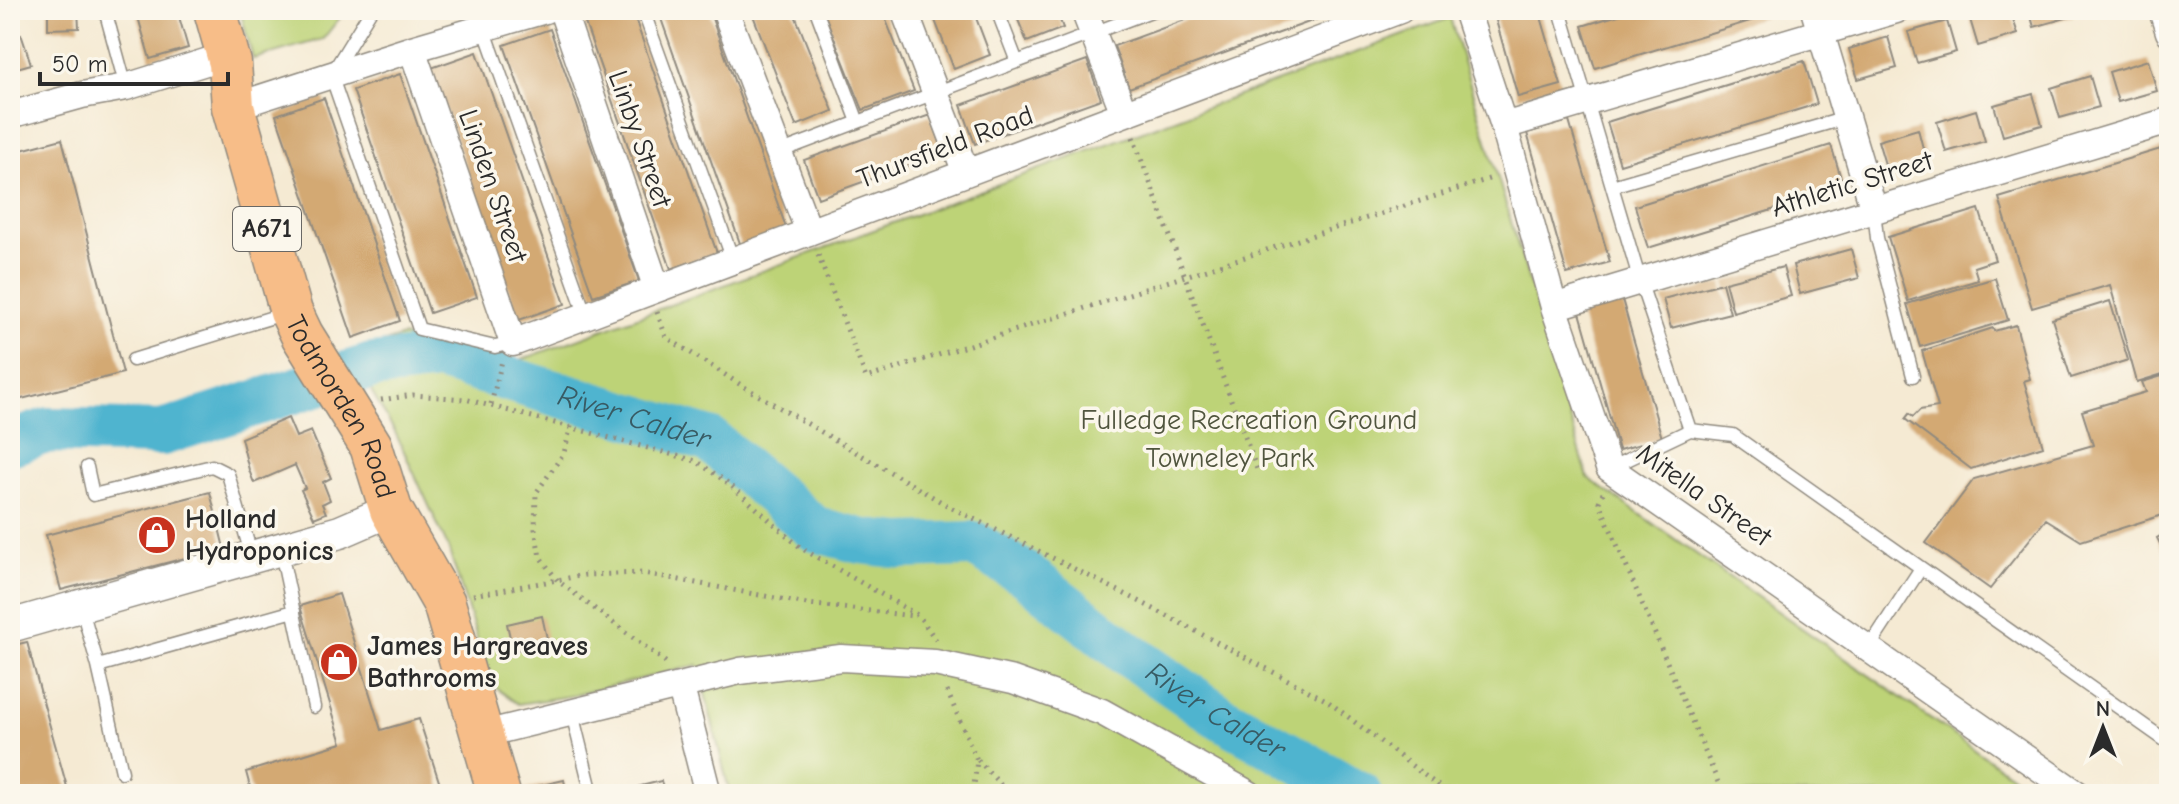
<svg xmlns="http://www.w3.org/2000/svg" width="2179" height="804" viewBox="0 0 2179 804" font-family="'Comic Neue',sans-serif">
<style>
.green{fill:#bdd377;stroke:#747f51;stroke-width:2}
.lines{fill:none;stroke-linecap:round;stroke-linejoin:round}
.river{stroke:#50b4cf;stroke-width:46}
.building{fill:#d3a973}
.service-casing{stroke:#908a7f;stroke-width:15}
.minor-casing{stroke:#908a7f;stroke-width:29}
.tertiary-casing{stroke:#908a7f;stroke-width:35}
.trunk-casing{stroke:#908a7f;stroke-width:45}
.path{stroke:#908a7f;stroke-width:5;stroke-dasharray:2 6;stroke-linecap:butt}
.service{stroke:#fff;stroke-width:12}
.minor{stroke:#fff;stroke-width:26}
.tertiary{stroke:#fff;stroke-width:32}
.trunk{stroke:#f7bd88;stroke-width:42}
.labels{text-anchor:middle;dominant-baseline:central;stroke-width:7;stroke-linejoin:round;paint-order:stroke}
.shield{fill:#fbf7ec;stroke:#696865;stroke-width:2}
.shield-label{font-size:26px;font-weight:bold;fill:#2b2b2b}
.street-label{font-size:28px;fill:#2b2b2b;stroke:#fbf7ec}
.park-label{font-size:28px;fill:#50553e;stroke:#fbf7ec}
.poi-label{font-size:28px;font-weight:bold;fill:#2b2b2b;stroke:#fbf7ec;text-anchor:start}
.water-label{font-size:30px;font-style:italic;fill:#385b64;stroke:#fbf7ec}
</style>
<rect width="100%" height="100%" fill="#fbf7ec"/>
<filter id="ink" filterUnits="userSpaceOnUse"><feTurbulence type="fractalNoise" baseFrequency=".0125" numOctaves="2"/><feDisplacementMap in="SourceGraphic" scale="16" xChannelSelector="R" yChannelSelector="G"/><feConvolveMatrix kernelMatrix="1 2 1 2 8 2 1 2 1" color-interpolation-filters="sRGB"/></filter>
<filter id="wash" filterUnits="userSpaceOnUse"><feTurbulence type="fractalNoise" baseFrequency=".006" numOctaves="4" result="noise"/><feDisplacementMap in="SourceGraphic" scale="32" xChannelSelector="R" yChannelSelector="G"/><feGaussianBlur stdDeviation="1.8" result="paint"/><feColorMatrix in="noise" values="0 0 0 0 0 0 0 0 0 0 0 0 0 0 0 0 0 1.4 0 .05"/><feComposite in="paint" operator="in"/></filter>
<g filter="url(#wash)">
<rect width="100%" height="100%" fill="#f5ead3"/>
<path class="green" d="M240 10H346L323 39 253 59Z
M1450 18 1588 478 2038 794H730L698 665 570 696 518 704 492 685 448 547 395 432 350 355 402 336 515 362Z"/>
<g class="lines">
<path class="river" id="s1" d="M10 443 49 430 162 433 372 366 439 358 710 440 815 529 860 541 901 546 974 544 1025 574 1127 653 1219 716 1359 794"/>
</g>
<g id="blocks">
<path class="building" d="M48 10H78L79 28 48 29Z
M136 10H177L188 48 150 59Z
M603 10H632L717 253 671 269 583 17Z
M658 10H709L788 233 742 249Z
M751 10H793L833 111 796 126Z
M823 10H882L914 91 863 110Z
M931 10H973L990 55 954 69Z
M1014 10H1056L1063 28 1027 42Z
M1102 10H1122L1104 17Z
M1212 10H1342L1129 88 1114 46Z
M1493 10H1539L1561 85 1518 97Z
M1635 10H1782L1783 11 1595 68 1582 26Z
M1989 10H2010L2018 34 1978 46 1969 16Z
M2029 10H2072L2073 16 2034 27Z
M1947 21 1956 52 1917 63 1908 32Z
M550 29 639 281 593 296 504 45Z
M21 34 31 64 10 70V38Z
M1888 37 1897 68 1858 79 1849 49Z
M477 52 565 304 519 320 431 68Z
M1087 60 1101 99 975 144 961 105Z
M2148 60 2157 91 2118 102 2109 72Z
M1804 61 1817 104 1620 164 1607 122Z
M400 74 477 297 430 313 353 90Z
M2090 76 2099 107 2060 118 2051 88Z
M2033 94 2042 125 2003 136 1994 105Z
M324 98 400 321 353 338 276 115Z
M1976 110 1985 141 1946 152 1937 122Z
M930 115 944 153 818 198 804 160Z
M1569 121 1610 262 1567 274 1527 133Z
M1918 129 1926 160 1887 171 1878 141Z
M62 139 123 373 10 402V153Z
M1831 145 1844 188 1648 248 1635 206Z
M2164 148 2169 163V372L2137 382 2110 285 2032 308 1999 198Z
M1979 209 1995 260 1974 267 1978 280 1908 301 1888 237Z
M1851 249 1859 278 1800 294 1793 265Z
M1783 267 1791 296 1733 312 1725 282Z
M1995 278 2008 320 1920 347 1907 304Z
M1722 283 1730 313 1671 328 1663 299Z
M1621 296 1662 438 1619 450 1579 309Z
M2110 301 2128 360 2071 378 2052 319Z
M2016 325 2030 379 2024 381 2043 446 1971 469 1905 419 1909 414 1913 417 1920 410 1938 407 1922 351 1993 328 1994 331Z
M2169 374V513L2081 541 2046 519 1990 589 1926 543 1974 479 2093 445 2082 411 2146 392 2142 382Z
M288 418 296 437 311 431 331 478 323 482 330 500 322 504 326 513 314 518 301 490 305 488 295 465 254 483 249 470 241 438Z
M210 492 224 548 61 590 46 535Z
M2169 531V561L2157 538Z
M339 594 381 730 419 719 443 794H252L246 772 342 743 300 606Z
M542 616 548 643 513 651 507 624Z
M27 642 44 705 69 794H10V646Z
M564 780 567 794H521L520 790Z
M661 781 665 794H614L613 793Z"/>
</g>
</g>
<g filter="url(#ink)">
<use href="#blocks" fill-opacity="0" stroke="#908a7f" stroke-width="2"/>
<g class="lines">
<defs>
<path id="service" d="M105 10 126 87
M371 10 331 75 419 329 495 347 513 343
M643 10 733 260
M816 10 858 122
M997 10 1017 62
M1560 10 1640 281 1690 430 1733 435 2169 743
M484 28 586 316
M779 152 1154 10
M1612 186 1846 118
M1874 210 1877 238 1913 376
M133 360 286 313
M87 467 93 495 212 466 228 474 252 557
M1610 468 1690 430
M281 552 314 707
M81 606 98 666 294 611
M1868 649 1921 568
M98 666 122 772
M572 713 592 794"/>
<path id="minor" d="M562 10 657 289
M725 10 809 232
M904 10 966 173
M1084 10 1124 113
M1466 10 1504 126 1554 307 1609 468 2077 794
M1814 10 1874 210
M2162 10 2169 32
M412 49 513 343 1400 10
M233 107 412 49 545 10
M10 115 82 95 126 87 228 55
M1504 126 1896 10
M1554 307 2169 121
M681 688 708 794
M484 734 740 671 841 658 935 663 1013 680 1102 712 1249 794"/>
<path id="tertiary" d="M10 626 340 532 391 510"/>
<g id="trunk">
<path id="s2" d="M215 10 230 63 233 107 291 312 302 335 371 446 391 510 444 603 499 794"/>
</g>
</defs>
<use href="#service" class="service-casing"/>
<use href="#minor" class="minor-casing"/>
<use href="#tertiary" class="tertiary-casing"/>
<use href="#trunk" class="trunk-casing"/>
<path class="path" d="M1133 137 1258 472
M818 255 866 378 1492 178
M657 312 666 337 741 385 950 507 1135 599 1326 700 1449 794
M381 400 413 395 465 399 696 461 728 483 801 548 919 616 936 640
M491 404 502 361
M571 426 564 453 536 493 535 529 540 557 558 581 668 664
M1603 493 1599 502 1723 794
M473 595 585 575 643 573 807 604 914 616
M947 691 977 760 973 794
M978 760 1009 794"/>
<use href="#service" class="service"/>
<use href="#minor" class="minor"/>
<use href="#tertiary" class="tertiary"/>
<use href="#trunk" class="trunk"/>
</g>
</g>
<defs>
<symbol id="shop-disc" viewBox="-11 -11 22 22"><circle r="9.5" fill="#c8321e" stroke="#fbf7ec"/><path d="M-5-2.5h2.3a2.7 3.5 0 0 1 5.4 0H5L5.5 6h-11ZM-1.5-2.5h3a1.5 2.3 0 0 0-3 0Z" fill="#fff"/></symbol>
</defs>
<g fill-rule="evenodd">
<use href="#shop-disc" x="135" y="513" width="44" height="44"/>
<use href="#shop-disc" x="317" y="640" width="44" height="44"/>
</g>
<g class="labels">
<rect class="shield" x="233" y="207" width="68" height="44" rx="6"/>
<g class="shield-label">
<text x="267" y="229">A671</text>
</g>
<g class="street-label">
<text transform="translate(640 139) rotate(71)">Linby Street</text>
<text transform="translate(945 147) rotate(-21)">Thursfield Road</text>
<text transform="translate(1852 184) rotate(-17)">Athletic Street</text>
<text transform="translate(493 186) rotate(71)">Linden Street</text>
<text stroke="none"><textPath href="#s2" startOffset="420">Todmorden Road</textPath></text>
<text transform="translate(1704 495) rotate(35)">Mitella Street</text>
</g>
<g class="park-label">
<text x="1249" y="420">Fulledge Recreation Ground</text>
<text x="1230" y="458">Towneley Park</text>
</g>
<g class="poi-label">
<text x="185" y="519">Holland<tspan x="185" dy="32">Hydroponics</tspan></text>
<text x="367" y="646">James Hargreaves<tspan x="367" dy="32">Bathrooms</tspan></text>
</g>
<g class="water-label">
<text stroke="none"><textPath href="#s1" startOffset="646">River Calder</textPath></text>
<text stroke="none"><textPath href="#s1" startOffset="1318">River Calder</textPath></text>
</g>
</g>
<rect width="2179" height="804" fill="none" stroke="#fbf7ec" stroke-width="40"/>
<g transform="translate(2103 728)" stroke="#fbf7ec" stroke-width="6" paint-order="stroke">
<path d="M0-6L14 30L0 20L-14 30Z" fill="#2b2b2b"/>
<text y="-12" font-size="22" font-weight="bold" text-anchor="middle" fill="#2b2b2b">N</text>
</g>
<path d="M40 72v12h188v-12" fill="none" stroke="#2b2b2b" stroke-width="4"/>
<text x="52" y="72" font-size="24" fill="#2b2b2b" stroke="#fbf7ec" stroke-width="6" paint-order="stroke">50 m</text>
</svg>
